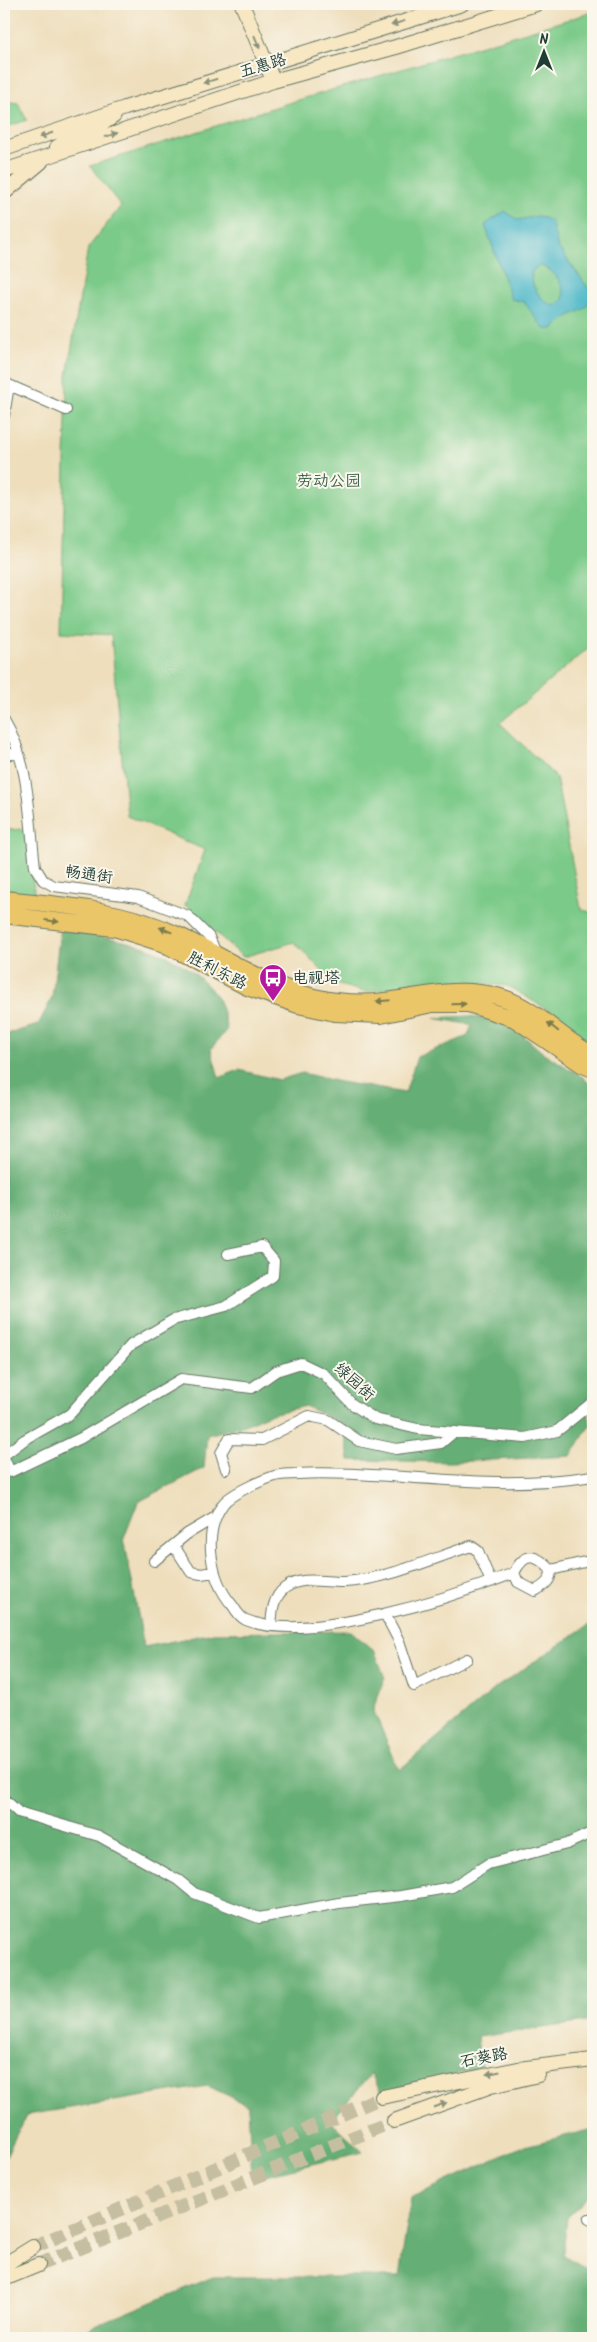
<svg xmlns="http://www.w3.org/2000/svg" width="597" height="2342" viewBox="0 0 597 2342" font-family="Kalam,'LXGW WenKai TC',sans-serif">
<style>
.green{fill:#7cca89;stroke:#4e845e}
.forest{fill:#65ae75;stroke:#427654}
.water{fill:#4cb7c9;stroke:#367a7e;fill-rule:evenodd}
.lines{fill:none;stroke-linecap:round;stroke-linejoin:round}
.secondary-tunnel{stroke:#c5bea1;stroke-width:14;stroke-dasharray:14 7;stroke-linecap:butt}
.street-casing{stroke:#677564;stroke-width:12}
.secondary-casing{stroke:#677564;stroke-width:16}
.primary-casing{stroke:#677564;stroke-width:18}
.street{stroke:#fff;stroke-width:10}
.secondary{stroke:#f7e8c3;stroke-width:14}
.primary{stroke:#ebc669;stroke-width:16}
.oneway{fill:#8b927c}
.oneway2{fill:#7b7b4c}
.labels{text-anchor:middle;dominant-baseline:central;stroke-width:4;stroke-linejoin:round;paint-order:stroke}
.street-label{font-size:16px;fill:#1f3d34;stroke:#fbf7ec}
.park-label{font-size:16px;fill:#366049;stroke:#fbf7ec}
.poi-label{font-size:16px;fill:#1f3d34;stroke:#fbf7ec;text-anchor:start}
</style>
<rect width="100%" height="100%" fill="#fbf7ec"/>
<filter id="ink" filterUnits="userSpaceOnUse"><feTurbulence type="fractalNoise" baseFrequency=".02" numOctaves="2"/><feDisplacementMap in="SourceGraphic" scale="10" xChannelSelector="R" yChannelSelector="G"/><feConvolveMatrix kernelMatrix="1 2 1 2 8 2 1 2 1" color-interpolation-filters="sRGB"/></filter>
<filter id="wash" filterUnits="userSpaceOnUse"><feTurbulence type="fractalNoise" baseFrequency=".0096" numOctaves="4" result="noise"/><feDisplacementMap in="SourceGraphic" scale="20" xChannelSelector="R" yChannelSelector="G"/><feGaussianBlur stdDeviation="1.12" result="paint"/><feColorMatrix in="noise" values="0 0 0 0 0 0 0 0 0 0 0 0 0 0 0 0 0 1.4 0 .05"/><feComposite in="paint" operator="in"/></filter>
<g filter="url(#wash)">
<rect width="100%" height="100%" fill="#eedebc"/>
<path class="green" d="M593 12V644L500 723 556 777 581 909 593 913V1043L585 1039 556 1015 508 986 448 980 365 992 335 984 294 942 243 957 185 905 205 850 127 816 111 635 61 632 67 376 88 248 121 206 90 166 285 104Z
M4 101 18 103 27 120 4 128Z
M25 829 35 896 4 892V830Z"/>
<path class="forest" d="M60 930C117 938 179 946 216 996 222 1004 224 1019 227 1029L211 1049 219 1078 239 1070 279 1080 302 1073 340 1082 405 1093 417 1057 468 1036 472 1025 434 1018 471 1016 510 1024 542 1052 584 1078 593 1088V1391L587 1403 590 1425 571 1456 451 1462 349 1460 344 1425 305 1406 267 1415 242 1426 207 1435 204 1468 138 1502 124 1538 144 1647 213 1633 351 1631 375 1652 385 1678 373 1709 399 1770 497 1687 593 1622V2021L477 2037 481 2068 381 2092 371 2074 330 2121 363 2152 252 2178 248 2105 208 2086 26 2115 4 2160V1035L38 1025 52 998Z
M593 2129V2191L567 2218 563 2255 593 2272V2338H67L212 2277H399L411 2198 521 2147Z"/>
<path class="water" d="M505 211 518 220 538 216 551 221 558 247 589 289 591 297 586 308 567 317 553 329H544L524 302 511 299 485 225ZM539 266C553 267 566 286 563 300L554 306C542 302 529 285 532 271Z"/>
</g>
<g filter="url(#ink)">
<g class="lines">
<path class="secondary-tunnel" d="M33 2247 382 2097
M38 2265 394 2121"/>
<defs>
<path id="street" d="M9 385 66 410
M4 416 9 385 5 382
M4 719C30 762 29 818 35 867L43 880 54 886 138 897 188 916 209 937 217 955
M4 755 18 753
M4 1455 24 1440 70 1414 131 1345 173 1320 226 1306 273 1276 274 1261 262 1247 228 1254
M4 1458 10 1472 81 1438 181 1379 252 1388 276 1371 301 1363 324 1374 352 1404 375 1419 418 1429 525 1438 557 1431 593 1402
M226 1469 221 1453 229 1439 262 1440 309 1416 328 1420 359 1441 396 1449 441 1443 454 1432
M174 1546 191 1572 201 1574 214 1572
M154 1561 187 1534 214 1518
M551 1570 593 1560
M514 1573 518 1582 535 1591C545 1585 551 1581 551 1570 536 1554 525 1551 514 1573 453 1597 307 1645 246 1620 241 1618 236 1611 233 1606 210 1580 202 1533 223 1504 230 1494 262 1480 275 1476 282 1474 291 1474 298 1474 329 1472 358 1474 389 1476 457 1481 525 1487 593 1476
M385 1614 399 1641 414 1686 467 1659
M271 1626C272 1612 273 1597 285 1588 302 1575 326 1583 345 1582 388 1579 431 1559 471 1546L478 1551 491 1582
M4 1799 18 1812 99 1836 178 1880 194 1893 259 1918 339 1903 401 1896 452 1887 488 1864 567 1844 593 1832
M589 2219 593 2221"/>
<path id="secondary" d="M242 4 270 73
M57 147 75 136 93 130 114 116
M4 149 125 108 462 4
M4 171 273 81 396 47 536 4
M4 193 41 162
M382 2097 518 2069 593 2060
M394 2121 491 2086 538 2075
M4 2265 33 2247
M4 2279 38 2265"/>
<path id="primary" d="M4 899C61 905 121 909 173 933 221 954 263 985 314 997 336 1002 363 1004 385 1001 425 996 457 986 497 996 535 1006 559 1038 593 1055
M4 915 114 928 164 944 247 987 298 1005 335 1013 381 1015 432 1004H468L515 1019 583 1065 593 1069"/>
</defs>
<use href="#street" class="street-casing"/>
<use href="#secondary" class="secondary-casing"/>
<use href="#primary" class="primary-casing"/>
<use href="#street" class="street"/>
<use href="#secondary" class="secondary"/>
<use href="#primary" class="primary"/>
</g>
<defs><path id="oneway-solid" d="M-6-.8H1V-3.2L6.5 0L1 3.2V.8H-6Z" transform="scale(1.25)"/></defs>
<g class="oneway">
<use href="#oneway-solid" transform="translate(398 23) rotate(163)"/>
<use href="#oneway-solid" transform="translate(257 42) rotate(68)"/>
<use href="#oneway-solid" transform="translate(210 81) rotate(163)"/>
<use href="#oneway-solid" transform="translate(46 135) rotate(161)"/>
<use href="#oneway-solid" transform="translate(111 135) rotate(-18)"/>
<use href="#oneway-solid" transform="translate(493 2073) rotate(169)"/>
<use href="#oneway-solid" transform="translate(440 2105) rotate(-20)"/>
</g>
<g class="oneway2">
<use href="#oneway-solid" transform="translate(52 921) rotate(7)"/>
<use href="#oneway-solid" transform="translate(166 930) rotate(-158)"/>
<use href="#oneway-solid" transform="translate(383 1001) rotate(175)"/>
<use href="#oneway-solid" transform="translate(459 1004) rotate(-1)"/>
<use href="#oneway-solid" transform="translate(553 1027) rotate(-141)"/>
</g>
</g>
<defs>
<symbol id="bus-pin" viewBox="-11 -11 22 30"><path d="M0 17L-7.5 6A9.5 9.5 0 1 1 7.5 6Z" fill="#b5179e" stroke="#fbf7ec"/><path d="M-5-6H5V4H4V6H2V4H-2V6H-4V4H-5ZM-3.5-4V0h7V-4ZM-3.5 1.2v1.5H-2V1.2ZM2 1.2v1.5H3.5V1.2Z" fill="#fff"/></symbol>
</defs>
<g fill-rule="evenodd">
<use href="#bus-pin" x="257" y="962" width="32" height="43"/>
</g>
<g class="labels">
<g class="street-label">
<text transform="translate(263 66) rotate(-17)">五惠路</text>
<text transform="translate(89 875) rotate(8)">畅通街</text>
<text transform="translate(217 971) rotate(27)">胜利东路</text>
<text transform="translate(354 1382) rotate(42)">绿园街</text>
<text transform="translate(484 2058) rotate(-11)">石葵路</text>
</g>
<g class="park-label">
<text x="329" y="481">劳动公园</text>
</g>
<g class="poi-label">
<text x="292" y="978">电视塔</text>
</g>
</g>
<rect width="597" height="2342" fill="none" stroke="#fbf7ec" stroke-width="20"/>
<g transform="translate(544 52)" stroke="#fbf7ec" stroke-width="4" paint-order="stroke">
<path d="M0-4L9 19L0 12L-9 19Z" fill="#1f3d34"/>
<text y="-8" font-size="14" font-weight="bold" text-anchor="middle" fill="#1f3d34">N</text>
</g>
</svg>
